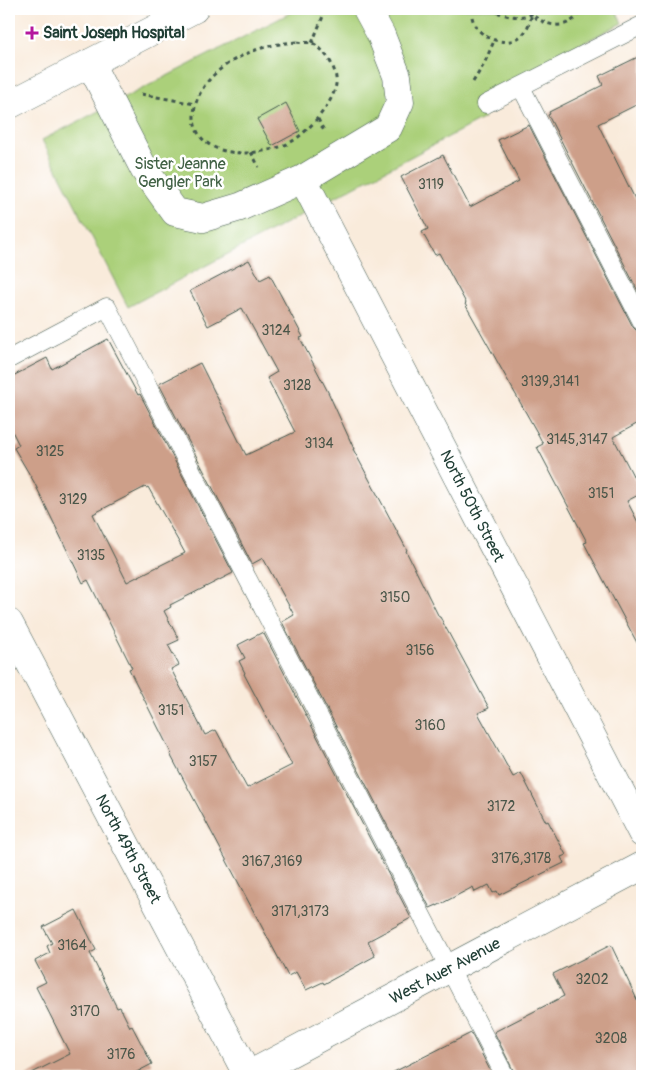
<svg xmlns="http://www.w3.org/2000/svg" width="651" height="1085" viewBox="0 0 651 1085" font-family="Pangolin,sans-serif">
<style>
.green{fill:#abd07a;stroke:#658657}
.building{fill:#cd9f89;fill-rule:evenodd}
.lines{fill:none;stroke-linecap:round;stroke-linejoin:round}
.lane-casing{stroke:#40574d;stroke-width:19}
.street-casing{stroke:#40574d;stroke-width:29}
.secondary-casing{stroke:#40574d;stroke-width:29}
.path{stroke:#40574d;stroke-width:3;stroke-dasharray:4 4;stroke-linecap:butt}
.lane{stroke:#fff;stroke-width:18}
.street{stroke:#fff;stroke-width:28}
.secondary{stroke:#fff;stroke-width:28}
.poi-dot{fill:#b5179e;stroke:#fff;stroke-width:2}
.labels{text-anchor:middle;dominant-baseline:central;stroke-width:5;stroke-linejoin:round;paint-order:stroke}
.number-label{font-size:14px;fill:#4a5649}
.poi-label{font-size:16px;font-weight:bold;fill:#1f3d34;stroke:#fff;text-anchor:start}
.park-label{font-size:16px;fill:#426246;stroke:#fff}
.street-label{font-size:16px;fill:#1f3d34;stroke:#fff}
</style>
<rect width="100%" height="100%" fill="#fff"/>
<filter id="ink" filterUnits="userSpaceOnUse"><feTurbulence type="fractalNoise" baseFrequency=".02" numOctaves="2"/><feDisplacementMap in="SourceGraphic" scale="10" xChannelSelector="R" yChannelSelector="G"/><feConvolveMatrix kernelMatrix="1 2 1 2 8 2 1 2 1" color-interpolation-filters="sRGB"/></filter>
<filter id="wash" filterUnits="userSpaceOnUse"><feTurbulence type="fractalNoise" baseFrequency=".0096" numOctaves="4" result="noise"/><feDisplacementMap in="SourceGraphic" scale="20" xChannelSelector="R" yChannelSelector="G"/><feGaussianBlur stdDeviation="1.12" result="paint"/><feColorMatrix in="noise" values="0 0 0 0 0 0 0 0 0 0 0 0 0 0 0 0 0 1.4 0 .05"/><feComposite in="paint" operator="in"/></filter>
<g filter="url(#wash)">
<rect width="100%" height="100%" fill="#f9ebdb"/>
<path class="green" d="M298 9H615L622 23 473 100 484 118 128 307 42 140Z"/>
<g id="blocks">
<path class="building" d="M642 55V102L598 124 635 199 642 196V299L548 115 550 114 549 112 603 85 599 76Z
M286 103 300 131 272 146 257 119Z
M529 125 633 327 637 331 642 333V421L613 437 642 493 627 501 642 530V652L603 579 584 543 587 542 537 447 543 444 539 436 465 304 466 303 439 253 435 255 422 232 428 229 401 177 443 155 470 207 519 181 498 140Z
M249 260 260 280 270 275 303 337 300 338 328 392 354 449H353L407 550 406 551 439 617H440L489 708 478 713 513 777 521 773 546 822 548 821 566 855 561 857 564 863 499 895 497 891 493 893 489 885 475 892 473 887 437 906V905L430 908 282 622 294 615 263 558 252 564 159 384 200 363 246 455 295 432 267 378 277 372 242 308 208 326 190 291Z
M108 339 138 395 140 394 233 573 170 605 171 607 164 611 179 640 168 645 179 665 171 669 205 735 216 730 247 788 292 765 244 674 245 673 239 661 245 658 238 645 263 632 411 918 368 941 375 956 324 984 323 982 306 990 296 972 288 976 170 754 171 753 129 669 132 668 88 580 83 583 34 482 14 448 19 445 9 425V378L47 358 52 369ZM145 487 146 488 148 487 185 553 127 582 93 514Z
M76 910 96 950 90 953 117 1008 120 1007 130 1027 132 1026 152 1064 129 1076H26L70 1054 36 987 46 982 35 961 50 953 47 946 52 943 43 927Z
M611 945 642 1010V1076H516L494 1032 564 996 553 974Z
M471 1033 493 1076H386Z"/>
</g>
</g>
<g filter="url(#ink)">
<use href="#blocks" fill-opacity="0" stroke="#40574d" stroke-width="1"/>
<g class="lines">
<defs>
<path id="lane" d="M521 87 642 322
M486 104 642 25
M9 359 107 307 505 1076"/>
<path id="street" d="M90 63 144 169 175 212 203 218 240 207 303 179 388 128 400 102 397 76 381 35 367 9
M303 179 642 833
M9 623 248 1076
M247 1076 642 866"/>
<path id="secondary" d="M9 105 194 9"/>
</defs>
<use href="#lane" class="lane-casing"/>
<use href="#street" class="street-casing"/>
<use href="#secondary" class="secondary-casing"/>
<path class="path" d="M472 9C468 33 502 51 521 36 528 31 529 22 532 15 550 28 569 31 582 9
M490 9C506 17 525 21 540 9
M297 42C301 43 308 42 312 43 325 49 338 70 336 84 334 103 307 133 291 142 279 149 261 152 247 153 178 155 181 93 229 63 252 49 271 44 297 42Z
M312 43 326 9
M473 82 484 64 494 41
M141 94 195 104
M318 119 324 131
M251 152 259 167"/>
<use href="#lane" class="lane"/>
<use href="#street" class="street"/>
<use href="#secondary" class="secondary"/>
</g>
</g>
<path class="poi-dot" d="M29.5 25.5h5v5h5v5h-5v5h-5v-5h-5v-5h5z"/>
<g class="labels">
<g class="number-label">
<text x="431" y="184">3119</text>
<text x="276" y="330">3124</text>
<text x="550" y="381">3139,3141</text>
<text x="297" y="385">3128</text>
<text x="577" y="439">3145,3147</text>
<text x="319" y="443">3134</text>
<text x="50" y="451">3125</text>
<text x="601" y="493">3151</text>
<text x="73" y="499">3129</text>
<text x="91" y="555">3135</text>
<text x="395" y="597">3150</text>
<text x="420" y="650">3156</text>
<text x="171" y="710">3151</text>
<text x="430" y="725">3160</text>
<text x="203" y="761">3157</text>
<text x="501" y="806">3172</text>
<text x="521" y="858">3176,3178</text>
<text x="272" y="861">3167,3169</text>
<text x="300" y="911">3171,3173</text>
<text x="72" y="945">3164</text>
<text x="592" y="979">3202</text>
<text x="85" y="1011">3170</text>
<text x="611" y="1038">3208</text>
<text x="121" y="1054">3176</text>
</g>
<g class="poi-label">
<text x="43" y="33">Saint Joseph Hospital</text>
</g>
<g class="park-label">
<text x="180" y="164">Sister Jeanne<tspan x="180" dy="18">Gengler Park</tspan></text>
</g>
<g class="street-label">
<text transform="translate(472 506) rotate(63)">North 50th Street</text>
<text transform="translate(128 849) rotate(62)">North 49th Street</text>
<text transform="translate(445 971) rotate(-28)">West Auer Avenue</text>
</g>
</g>
<rect width="651" height="1085" fill="none" stroke="#fff" stroke-width="30"/>
</svg>
